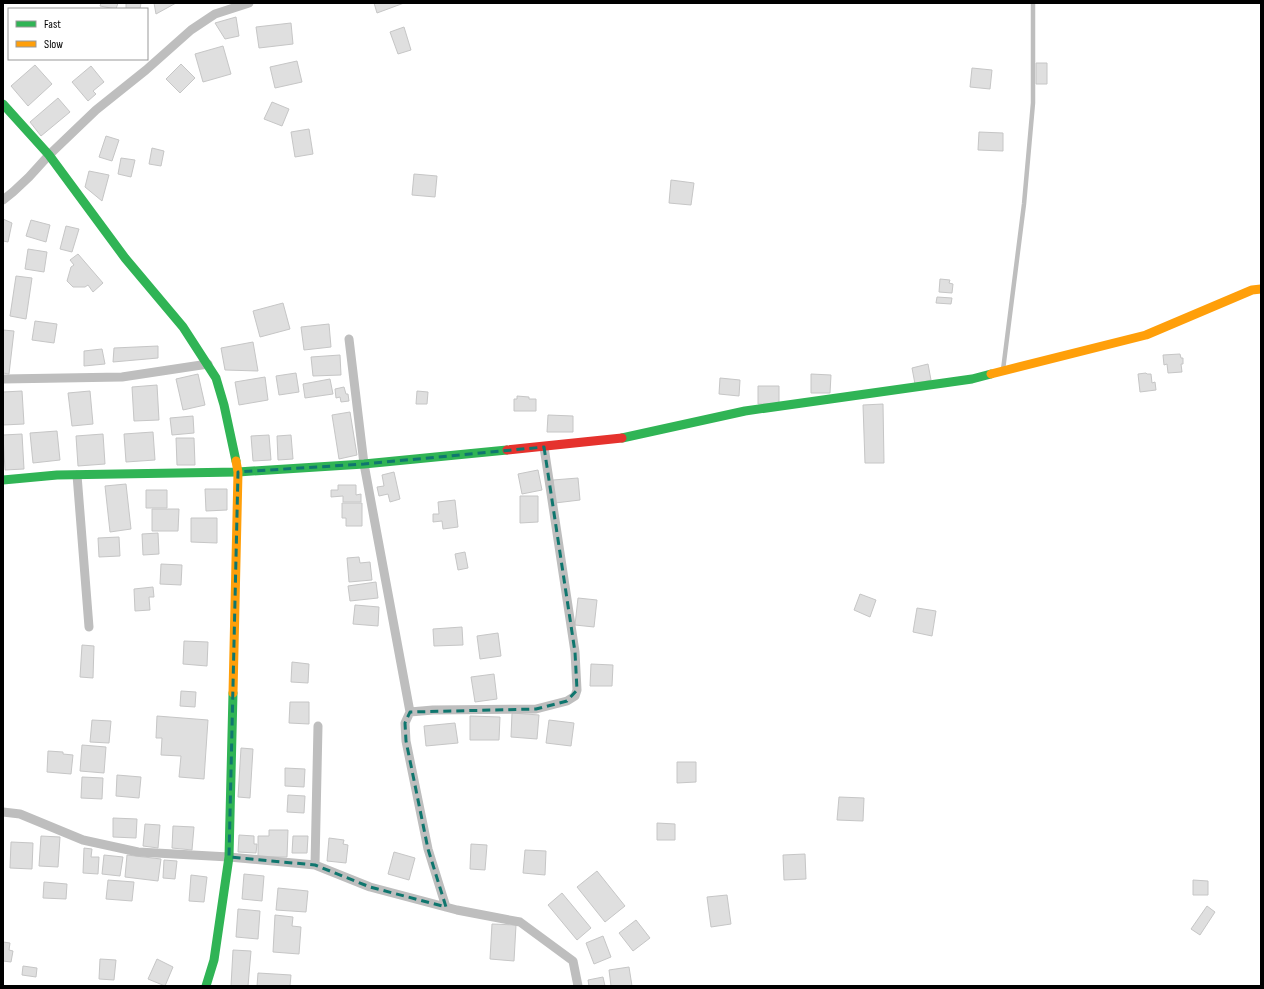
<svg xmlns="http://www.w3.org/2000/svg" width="1264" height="989" viewBox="0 0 1264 989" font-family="'Sofia Sans Condensed',sans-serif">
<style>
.building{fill:#dfdfdf;stroke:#c6c6c6}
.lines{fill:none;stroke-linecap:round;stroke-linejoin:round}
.lane{stroke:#bebebe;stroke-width:4.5}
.street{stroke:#bebebe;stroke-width:9}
.fast{stroke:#30b455;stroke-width:9}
.slow{stroke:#ff9f0a;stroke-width:9}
.jam{stroke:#e5322d;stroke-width:9}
.marked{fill:none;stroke:#0f766e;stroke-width:3;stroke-dasharray:8 5;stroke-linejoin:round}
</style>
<rect width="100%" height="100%" fill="#fff"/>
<path class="building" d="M101 3H118L116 9 100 6Z
M126 3H141L140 9H126Z
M154 3H176L156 14Z
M374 3H404L377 13Z
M236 17 239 36 225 39 215 23Z
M291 23 293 44 259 48 256 27Z
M404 27 411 50 398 54 390 32Z
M223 46 231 74 203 82 195 54Z
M297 61 302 82 275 88 270 67Z
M1036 63H1047V84H1036Z
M181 64 195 78 180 93 166 79Z
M35 65 52 84 28 106 11 86Z
M91 66 104 82 93 91 96 94 88 101 72 82Z
M972 68 992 70 990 89 970 87Z
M58 98 70 112 41 136 30 122Z
M272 102 289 109 282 126 264 119Z
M309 129 313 154 295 157 291 132Z
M979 132 1003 133V151L978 150Z
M106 136 119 140 112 161 99 157Z
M152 148 164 151 161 166 149 164Z
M121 158 135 160 131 177 118 174Z
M89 171 109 175 102 201 85 187Z
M414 174 437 176 435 197 412 195Z
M671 180 694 183 691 205 669 203Z
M3 219 12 223 8 242 3 241Z
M31 220 50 225 46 242 26 236Z
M66 226 79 229 72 252 60 249Z
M28 249 47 252 44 272 25 269Z
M78 254 103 283 93 292 88 285 85 287H73L67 281 71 267 74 265 70 260Z
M16 276 32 278 26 319 10 316Z
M940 279 950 280 949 283 953 284 952 293 939 292Z
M937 297 952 298 951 304 936 303Z
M283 303 290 329 260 337 253 311Z
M35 321 57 324 54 343 32 340Z
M329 324 331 347 304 350 301 327Z
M3 330 14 331 9 374 3 373Z
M253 342 258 371 225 370 221 348Z
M158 346V358L113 362 114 348Z
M102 349 105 364 84 366V351Z
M1180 354 1181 358H1183V364H1181L1182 372 1168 373 1167 364 1164 365 1163 355Z
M340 355 341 375 313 376 311 357Z
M928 364 931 380 915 384 912 368Z
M296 373 299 392 279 395 276 376Z
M1146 373 1147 374H1151L1152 383 1155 382 1156 390 1140 392 1138 374Z
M198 374 205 405 183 410 176 379Z
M811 374 831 375 830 393H811Z
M265 377 268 400 239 405 235 382Z
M720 378 740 380 739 396 719 394Z
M330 379 333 394 305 398 303 384Z
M157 385 159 420 134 421 132 387Z
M758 386H779V404H758Z
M344 387 346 394H348L349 401 341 402 340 397 336 398 335 389Z
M22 391 24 424 3 425V392Z
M90 391 93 424 72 426 68 393Z
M417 391 428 392 427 404H416Z
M517 396 529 397V399H536V411H514V399H517Z
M883 404 884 463H865L863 405Z
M350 412 357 455 339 459 332 415Z
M548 415 573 416V432H547Z
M193 416 194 433 172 435 170 418Z
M57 431 60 460 33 463 30 433Z
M153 432 155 460 126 462 124 434Z
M22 434 24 469 5 470 3 435Z
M103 434 105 464 78 466 76 436Z
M269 435 271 460 253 461 251 436Z
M291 435 293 459 278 460 277 436Z
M176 438H194L195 465H177Z
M538 470 542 490 522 494 518 474Z
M394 472 400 499 390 502 388 494 379 496 377 487 384 486 382 475Z
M578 478 580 500 555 503 553 480Z
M126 484 131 529 110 532 105 486Z
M338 485H356V495L361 494V502H343V496L331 497V490H338Z
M205 489H227V510L206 511Z
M146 490H167V508H146Z
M520 496H538V522L520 523Z
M455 500 458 527 443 529 442 521 433 522V514H439L438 502Z
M342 503H362V526H346V518H342Z
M152 509H179L178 531H152Z
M191 518H217V543L191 542Z
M158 533 159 554 143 555 142 534Z
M119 537 120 556 99 557 98 538Z
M465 552 468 568 458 570 455 554Z
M359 557 360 563 370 562 372 580 349 582 347 558Z
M161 564 182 565 181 585 160 584Z
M376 582 378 598 350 601 348 586Z
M153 587 154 597H149L150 610 135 611 134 589Z
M860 594 876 600 870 617 854 610Z
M578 598 597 600 594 627 575 625Z
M355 605 379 607 378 626 353 624Z
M917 608 936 611 932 636 913 632Z
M462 627 463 645 434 646 433 629Z
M498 633 501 656 480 659 477 636Z
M184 641 208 642 207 666 183 664Z
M82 645 94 646 93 678 80 677Z
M292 662 309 664 308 683 291 682Z
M591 664 613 665 612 686H590Z
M494 674 497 699 475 702 471 677Z
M181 691 196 692 195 707 180 706Z
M290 702H309V724L289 723Z
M512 713 539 715 537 739 511 737Z
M157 716 208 720 204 779 179 777 181 756 161 755 162 738H156Z
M470 716 500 717 499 740H470Z
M92 720 111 721 109 743 90 742Z
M549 720 574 723 571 746 546 743Z
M455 723 458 743 426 746 424 726Z
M82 745 106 747 104 773 80 771Z
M241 748 253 749 250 798 238 797Z
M48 751 63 752V754L73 755 71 774 47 772Z
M677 762H696V782L677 783Z
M285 768 305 769 304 787 285 786Z
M117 775 141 777 139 798 116 796Z
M82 777 103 778 102 799 81 798Z
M288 795 305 796 304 813 287 812Z
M839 797 864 798 863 821 837 820Z
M113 818 137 819 136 838 113 837Z
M657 823 675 824V840H657Z
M145 824 160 825 158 848 143 846Z
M173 826 194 827 192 850 172 848Z
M269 830H288L287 857H258V836H269Z
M239 835 254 836V844H257L256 853 238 852Z
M41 836 60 837 58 867 39 866Z
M293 836H308L307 853H292Z
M329 838 344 840 343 844 348 845 346 863 327 861Z
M11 842 33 843 32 869 10 868Z
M471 844 487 845 485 870 470 869Z
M84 848 92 849 91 857H99L98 874 83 873Z
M525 850 546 851 545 875 523 873Z
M394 852 415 858 409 880 388 874Z
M805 854 806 879 784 880 783 855Z
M104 855 123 857 120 876 102 874Z
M127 855 161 859 158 881 125 877Z
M164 860 177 861 175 879 163 878Z
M597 871 625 906 605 922 577 887Z
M244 874 264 876 262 901 242 899Z
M191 875 207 877 204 902 189 901Z
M108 880 134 882 132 901 106 899Z
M1193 880 1208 881V895H1193Z
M44 882 67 884 66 899 43 898Z
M278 888 308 891 306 912 276 910Z
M562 893 591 928 577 940 548 905Z
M727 895 731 924 711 927 707 897Z
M1207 906 1215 912 1200 935 1191 929Z
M238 909 260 911 258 939 236 937Z
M275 915 293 917 292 926 301 927 299 954 273 952Z
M636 920 650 938 633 951 619 933Z
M492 924 516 925 514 961 490 959Z
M603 936 611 957 594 964 586 943Z
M3 942 10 943 9 950 13 951 11 962 3 961Z
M233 950 251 951 248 986H231Z
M100 959 116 960 114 980 99 979Z
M157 959 173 967 165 986 148 979Z
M23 966 37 968 36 977 22 975Z
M629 967 632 986H611L609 970Z
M258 973 291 975 290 986H257Z
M603 977 605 986H589L588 980Z"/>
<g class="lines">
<path class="lane" d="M1003 370 1024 204 1033 103V3"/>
<path class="street" d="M3 200 13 192 29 177 49 155 96 110 146 70 191 30 215 14 249 3
M349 339 364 464 410 712 433 710 536 709 567 701 575 696 577 690 575 652 544 447
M3 379 122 377 208 364
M77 475 89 627
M410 712 405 723 406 741 428 849 446 907
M3 812 20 814 83 840 138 852 229 857 315 865 370 887 457 910 520 922 573 961 578 986
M315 865 318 726"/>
<path class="fast" d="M3 104 49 155 125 258 183 327 216 378 224 405 236 461
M622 438 745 411 972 379 991 374
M3 480 57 475 238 472 364 464 507 450
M206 986 214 960 229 857 233 693"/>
<path class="slow" d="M991 374 1146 335 1252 290 1261 289
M233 693 238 472 236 461"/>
<path class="jam" d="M507 450 622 438"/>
</g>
<path class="marked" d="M544 447 575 652 577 690 567 701 536 709 410 712 405 723 406 741 428 849 446 907 370 887 315 865 229 857 238 472 364 464Z"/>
<rect width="1264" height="989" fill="none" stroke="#000000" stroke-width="8"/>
<rect x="8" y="8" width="140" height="52" fill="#ffffff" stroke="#999999"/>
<rect x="16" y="21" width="20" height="6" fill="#30b455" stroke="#999999"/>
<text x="44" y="28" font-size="12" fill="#000000">Fast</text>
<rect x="16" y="41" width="20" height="6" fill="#ff9f0a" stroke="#999999"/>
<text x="44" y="48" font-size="12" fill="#000000">Slow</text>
</svg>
